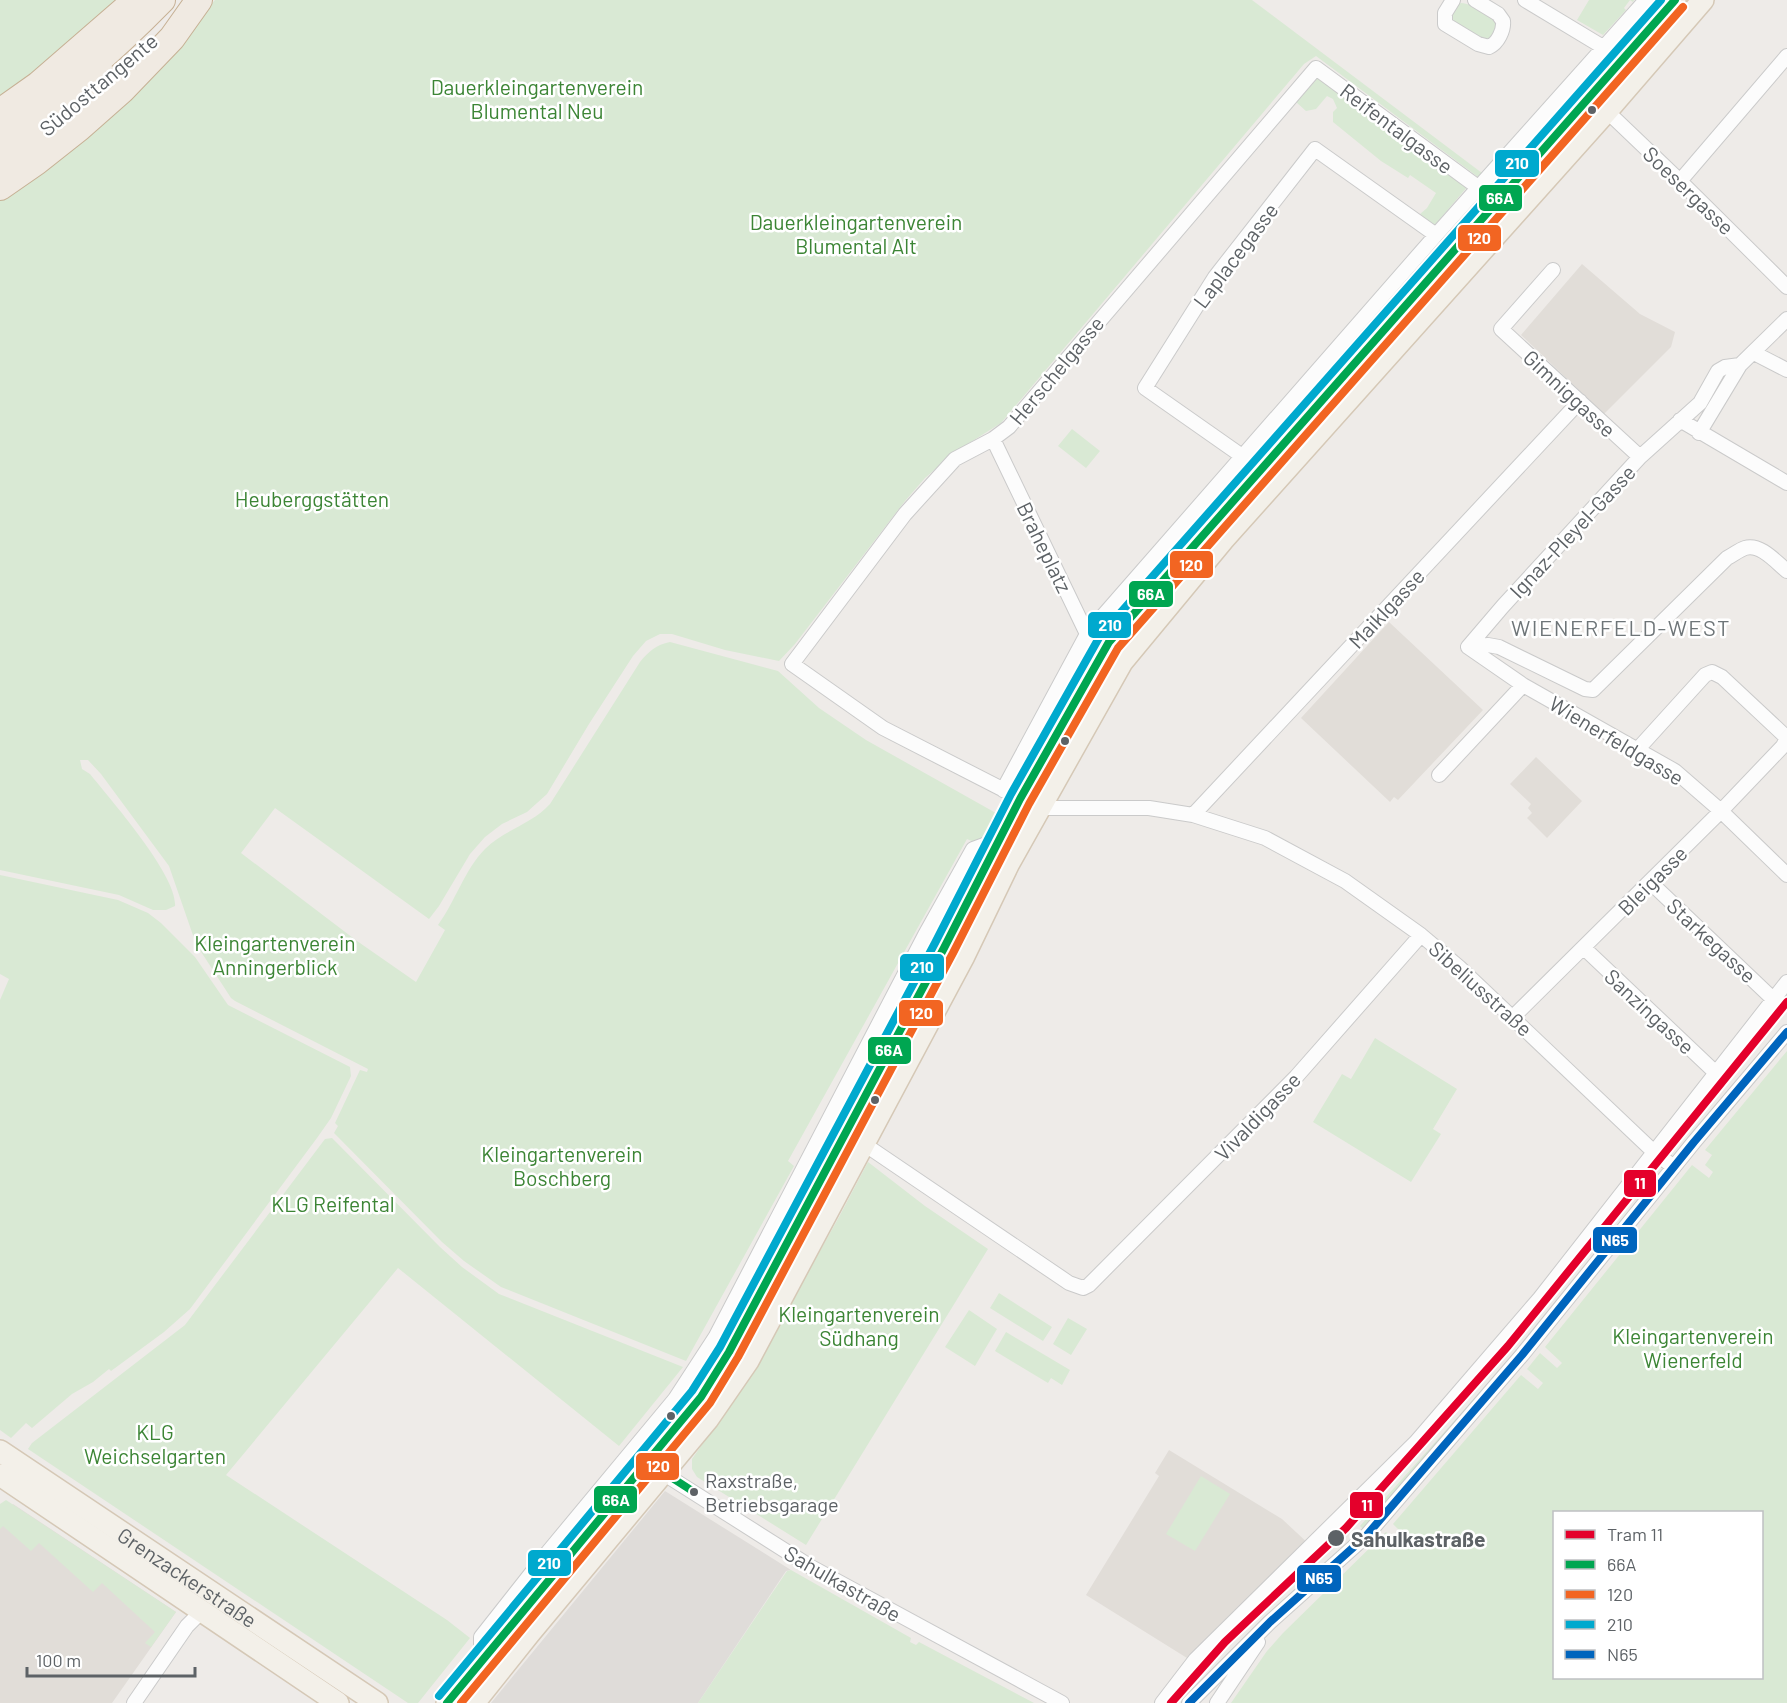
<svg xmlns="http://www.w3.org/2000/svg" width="1787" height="1703" viewBox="0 0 1787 1703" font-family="Barlow,sans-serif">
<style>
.industrial{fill:#dfdcd9}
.education{fill:#e1ddd8}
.green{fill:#d9e9d4;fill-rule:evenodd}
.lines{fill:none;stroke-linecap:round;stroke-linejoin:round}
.minor-casing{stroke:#cacaca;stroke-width:16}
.primary-casing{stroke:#d5c8b6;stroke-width:24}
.motorway-casing{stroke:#c6b094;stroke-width:28}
.minor{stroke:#fcfcfc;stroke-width:14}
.primary{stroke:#f3f0e9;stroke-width:21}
.motorway{stroke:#f0eae2;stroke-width:26}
.bus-1-casing{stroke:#fff;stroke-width:12}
.bus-2-casing{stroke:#fff;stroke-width:12}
.bus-3-casing{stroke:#fff;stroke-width:12}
.bus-4-casing{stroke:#fff;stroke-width:12}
.bus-1{stroke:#00a651;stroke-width:8}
.bus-2{stroke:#f26522;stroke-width:8}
.bus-3{stroke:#00a9ce;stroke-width:8}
.bus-4{stroke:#0065bd;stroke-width:8}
.tram-1-casing{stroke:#fff;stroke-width:12}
.tram-1{stroke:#e4002b;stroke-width:8}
.bus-dot{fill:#5d6266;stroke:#fff;stroke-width:2}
.labels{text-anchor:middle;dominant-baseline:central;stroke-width:5;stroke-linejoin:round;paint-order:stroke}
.bus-label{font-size:20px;fill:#5d6266;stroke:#fff;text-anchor:start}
.street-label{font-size:21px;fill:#5d6266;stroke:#fff}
.park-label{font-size:21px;fill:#3c8535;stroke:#fff}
.stop-label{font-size:21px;font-weight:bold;fill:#5d6266;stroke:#fff;text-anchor:start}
.neighbourhood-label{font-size:22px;letter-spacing:1.5px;fill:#6e7578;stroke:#fff}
.line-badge{stroke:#fff;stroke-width:2}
.badge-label{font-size:16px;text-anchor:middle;font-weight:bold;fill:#fff}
</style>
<rect width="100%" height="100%" fill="#eeebe8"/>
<path class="industrial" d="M665 1491 791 1570 786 1571 698 1703H491Z"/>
<path class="education" d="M1582 264 1640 314 1675 332 1671 347 1604 414 1521 335Z
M1389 622 1483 710 1398 800 1394 797 1390 802 1301 718Z
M1536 757 1582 801 1547 838 1527 818 1532 813 1528 808 1531 804 1510 784Z
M1169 1450 1282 1519 1311 1546 1195 1660 1187 1658 1086 1595 1159 1476 1155 1473Z
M13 1504 176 1612 112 1703H0V1518Z"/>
<path class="green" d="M0 0H126L0 107Z
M215 0H1252L1482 173 1478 177 1316 56 1304 64 1001 423 955 452 925 478 905 501 795 644 779 661 725 650 672 634H660L646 641 633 656 589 724 547 794 527 812 502 824 485 837 470 854 439 906 429 919 275 808 241 853 357 941 416 982 445 930 438 925C455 902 465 869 485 849 504 830 532 824 550 804L640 662C649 651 656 645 670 642L778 671 819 708 866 740 1003 817 995 833 974 842 967 839 788 1161 794 1166 686 1361 501 1287 464 1261 442 1242 334 1133 338 1126 335 1123 360 1070 367 1072 368 1069 235 1001 231 998 196 944 169 866 101 774 88 760H80L82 769 90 774C110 799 178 876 175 906L166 910H153L119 895 0 870V194L182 37Z
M1589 0H1634L1633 2 1630 0 1624 8 1626 10 1603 35 1577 20Z
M1461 3C1473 4 1492 15 1498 25L1491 39 1486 41 1482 39 1453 21 1451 15 1457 5Z
M1318 78 1468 186 1434 226 1419 215 1427 208 1436 193 1410 175 1408 178 1381 161 1333 122V112L1337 108 1333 99 1327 96 1316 109 1306 111 1296 102Z
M1072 429 1100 451 1086 468 1058 446Z
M980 854 981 855 723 1347 691 1395 686 1391 717 1343 964 878 976 855Z
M0 875 118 900 148 913 161 923 195 957 228 1005 350 1067 351 1076 331 1118 317 1138 190 1309 164 1332 111 1371 109 1369 93 1382 72 1394 32 1428 26 1423 11 1438 0 1430V1000L9 979 0 974Z
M1375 1038 1457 1089 1433 1129 1441 1134 1411 1182 1313 1122 1342 1074 1351 1079Z
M1787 1051V1703H1231L1267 1651 1283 1633 1386 1532 1395 1541 1403 1534 1393 1524 1521 1375 1538 1389 1543 1383 1527 1369 1540 1353 1557 1368 1562 1363 1545 1347 1692 1165 1709 1178 1713 1172 1705 1165 1712 1155 1705 1150ZM1554 1512H1762V1678H1554Z
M332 1138 440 1247 462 1267 499 1294 683 1367 619 1446 398 1268 226 1475 447 1620 470 1638 418 1703H408L28 1449 32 1443 185 1325 325 1139Z
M868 1162 925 1206 988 1249 806 1545 697 1477 692 1469V1459L749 1377 839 1217Z
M999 1293 1052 1327 1043 1341 990 1308Z
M969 1310 997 1329 975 1366 945 1347Z
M1068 1318 1087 1329 1071 1355 1053 1344Z
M1006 1332 1070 1370 1062 1385 1051 1378 1048 1383 995 1351Z
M1489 1382H1490L1363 1529 1360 1526Z
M1201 1476 1230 1494 1195 1551 1166 1534Z
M6 1500 176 1612 151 1647 145 1643 155 1632 102 1583 93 1592 39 1543 31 1551 3 1526 0 1529V1504Z
M791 1570 911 1638 910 1642 916 1645 919 1642 1034 1703H698L787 1571Z"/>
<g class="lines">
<defs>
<path id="minor" d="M1453 0 1445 13V24L1478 44 1489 47C1498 43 1504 30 1503 21L1498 14 1475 0
M1525 0 1603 47
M1590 95 1680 181 1787 287
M1680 181 1787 56
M1479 188 1316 68 1009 427 993 439 955 459 905 514 792 664 883 728 1039 808H1149L1193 815 1265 838 1345 881 1421 935 1459 967 1655 1153 1674 1167
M1553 270 1501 329 1640 457
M1754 353 1787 370
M1740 365 1787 319
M1680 420 1787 483
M993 439 1087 634 1105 649
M1242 456 1145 388 1215 277 1315 149 1436 235
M1468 647 1503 606 1640 457 1700 403 1718 371 1725 367 1740 365 1699 433
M1468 647 1523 685 1675 771 1721 811 1787 875
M1468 647 1488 645 1499 647 1585 689 1593 690 1727 558C1733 555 1739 550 1745 548 1760 543 1776 562 1787 571
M1439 775 1523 685
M1003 790 1087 634 1436 235 1646 0
M1193 815 1580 401
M1650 882 1773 999
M1584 948 1717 1074
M1513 1017 1721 811 1783 746 1786 740 1785 736 1722 677 1712 672 1705 675 1637 750
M864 1144 1069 1283 1083 1288 1089 1285 1296 1077 1421 935
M658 1470 811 1567 1062 1703
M481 1663V1637L548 1552 675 1399 716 1336 925 935 973 849 1000 839
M134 1703 187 1626 201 1612
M1162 1703 1195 1660 1416 1442 1540 1298 1787 982
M1189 1703 1270 1622 1366 1536 1522 1355 1694 1142 1787 1032
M1217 1703 1258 1642"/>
<g id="primary">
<path id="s1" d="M0 1451 377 1703"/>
<path d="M0 1475 338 1703"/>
<path d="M447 1703 701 1397 729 1352 944 948 1020 799 1109 642 1551 139 1675 0"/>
<path d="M474 1703 529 1634 708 1419 748 1361 964 956 1009 863 1122 662 1223 540 1607 111 1703 0"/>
</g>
<path id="motorway" d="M0 112 38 85 136 0
M0 137C59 97 112 51 162 0
M0 162 36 137 109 79
M0 187 36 162 79 128 122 90 172 38 199 0"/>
</defs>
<use href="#minor" class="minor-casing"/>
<use href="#primary" class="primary-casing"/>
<use href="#motorway" class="motorway-casing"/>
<use href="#minor" class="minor"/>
<use href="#primary" class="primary"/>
<use href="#motorway" class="motorway"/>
<defs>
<path id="bus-1" d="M644 1464 663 1472 694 1492
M447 1703 701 1397 729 1352 944 948 1020 799 1109 642 1675 0"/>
<path id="bus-2" d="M461 1703 710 1403 738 1357 953 953 1029 804 1118 648 1683 7"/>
<path id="bus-3" d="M439 1696 692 1391 720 1347 935 943 1011 794 1100 636 1661 0"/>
<path id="bus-4" d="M1189 1703 1270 1622 1366 1536 1522 1355 1694 1142 1787 1032"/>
</defs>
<use href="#bus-1" class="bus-1-casing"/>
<use href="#bus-2" class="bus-2-casing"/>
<use href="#bus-3" class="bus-3-casing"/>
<use href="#bus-4" class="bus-4-casing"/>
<use href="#bus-1" class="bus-1"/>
<use href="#bus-2" class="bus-2"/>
<use href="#bus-3" class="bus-3"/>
<use href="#bus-4" class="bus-4"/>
<defs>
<path id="tram-1" d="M1171 1703 1225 1642 1346 1528 1508 1346 1787 1002"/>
</defs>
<use href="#tram-1" class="tram-1-casing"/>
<use href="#tram-1" class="tram-1"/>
</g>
<g class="bus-dot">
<circle cx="1592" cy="110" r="5"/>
<circle cx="1065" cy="741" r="5"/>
<circle cx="875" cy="1100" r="5"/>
<circle cx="671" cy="1416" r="5"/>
<circle cx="694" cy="1492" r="5"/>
<circle cx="1336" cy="1538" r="9"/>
</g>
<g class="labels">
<g class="bus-label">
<text x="705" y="1480">Raxstraße,<tspan x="705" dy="24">Betriebsgarage</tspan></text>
</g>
<g class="street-label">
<text transform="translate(98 84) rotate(-40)">Südosttangente</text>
<text transform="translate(1397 128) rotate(37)">Reifentalgasse</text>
<text transform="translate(1689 190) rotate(44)">Soesergasse</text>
<text transform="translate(1235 255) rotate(-53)">Laplacegasse</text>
<text transform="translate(1056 370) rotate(-50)">Herschelgasse</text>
<text transform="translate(1570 393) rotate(43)">Gimniggasse</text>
<text transform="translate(1572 531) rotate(-47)">Ignaz-Pleyel-Gasse</text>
<text transform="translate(1045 547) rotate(64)">Braheplatz</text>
<text transform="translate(1386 608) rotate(-47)">Maiklgasse</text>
<text transform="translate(1617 740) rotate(31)">Wienerfeldgasse</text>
<text transform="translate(1652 880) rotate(-45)">Bleigasse</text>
<text transform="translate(1712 940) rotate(43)">Starkegasse</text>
<text transform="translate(1481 988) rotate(42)">Sibeliusstraße</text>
<text transform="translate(1650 1011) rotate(43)">Sanzingasse</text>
<text transform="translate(1257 1116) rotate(-46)">Vivaldigasse</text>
<text stroke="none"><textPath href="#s1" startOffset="226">Grenzackerstraße</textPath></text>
<text transform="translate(843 1583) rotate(30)">Sahulkastraße</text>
</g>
<g class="park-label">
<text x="537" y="86">Dauerkleingartenverein<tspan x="537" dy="24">Blumental Neu</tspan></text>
<text x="856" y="221">Dauerkleingartenverein<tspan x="856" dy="24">Blumental Alt</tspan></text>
<text x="312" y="498">Heuberggstätten</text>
<text x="275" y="942">Kleingartenverein<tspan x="275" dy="24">Anningerblick</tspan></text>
<text x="562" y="1153">Kleingartenverein<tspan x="562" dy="24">Boschberg</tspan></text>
<text x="333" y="1203">KLG Reifental</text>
<text x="859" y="1313">Kleingartenverein<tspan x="859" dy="24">Südhang</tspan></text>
<text x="1693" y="1335">Kleingartenverein<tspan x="1693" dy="24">Wienerfeld</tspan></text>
<text x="155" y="1431">KLG<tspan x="155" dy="24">Weichselgarten</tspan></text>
</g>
<g class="stop-label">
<text x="1351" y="1538">Sahulkastraße</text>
</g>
<g class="neighbourhood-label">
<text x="1621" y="627">WIENERFELD-WEST</text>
</g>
</g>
<g class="line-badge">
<rect x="1494" y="149" width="46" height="29" rx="6" fill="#00a9ce"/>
<rect x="1478" y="184" width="45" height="28" rx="6" fill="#00a651"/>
<rect x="1457" y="224" width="45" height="28" rx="6" fill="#f26522"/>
<rect x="1169" y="550" width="45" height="29" rx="6" fill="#f26522"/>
<rect x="1128" y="580" width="46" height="28" rx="6" fill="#00a651"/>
<rect x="1087" y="611" width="45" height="28" rx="6" fill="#00a9ce"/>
<rect x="899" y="953" width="46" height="29" rx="6" fill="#00a9ce"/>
<rect x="898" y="999" width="46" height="28" rx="6" fill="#f26522"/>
<rect x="867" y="1036" width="45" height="29" rx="6" fill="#00a651"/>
<rect x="1623" y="1169" width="34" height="29" rx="6" fill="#e4002b"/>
<rect x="1592" y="1226" width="46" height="28" rx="6" fill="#0065bd"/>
<rect x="635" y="1452" width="45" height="29" rx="6" fill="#f26522"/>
<rect x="593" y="1485" width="45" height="29" rx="6" fill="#00a651"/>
<rect x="1349" y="1491" width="35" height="28" rx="6" fill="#e4002b"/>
<rect x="527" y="1549" width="45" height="28" rx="6" fill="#00a9ce"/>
<rect x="1296" y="1564" width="46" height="29" rx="6" fill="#0065bd"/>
</g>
<g class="badge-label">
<text x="1517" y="169">210</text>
<text x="1500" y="204">66A</text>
<text x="1479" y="244">120</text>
<text x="1191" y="571">120</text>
<text x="1151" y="600">66A</text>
<text x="1110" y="631">210</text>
<text x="922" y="973">210</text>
<text x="921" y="1019">120</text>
<text x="889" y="1056">66A</text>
<text x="1640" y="1189">11</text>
<text x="1615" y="1246">N65</text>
<text x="658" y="1472">120</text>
<text x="616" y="1506">66A</text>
<text x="1367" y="1511">11</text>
<text x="549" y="1569">210</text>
<text x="1319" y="1584">N65</text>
</g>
<rect x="1553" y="1511" width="210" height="168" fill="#ffffff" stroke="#bec0c2" stroke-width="1.5"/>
<rect x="1565" y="1530" width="30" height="9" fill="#e4002b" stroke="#bec0c2" stroke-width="1.5"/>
<text x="1607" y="1541" font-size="18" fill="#5d6266">Tram 11</text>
<rect x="1565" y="1560" width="30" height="9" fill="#00a651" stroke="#bec0c2" stroke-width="1.5"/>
<text x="1607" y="1571" font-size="18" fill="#5d6266">66A</text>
<rect x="1565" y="1590" width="30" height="9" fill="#f26522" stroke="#bec0c2" stroke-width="1.5"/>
<text x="1607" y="1601" font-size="18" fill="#5d6266">120</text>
<rect x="1565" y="1620" width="30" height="9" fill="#00a9ce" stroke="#bec0c2" stroke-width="1.5"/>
<text x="1607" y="1631" font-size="18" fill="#5d6266">210</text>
<rect x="1565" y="1650" width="30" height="9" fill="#0065bd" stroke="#bec0c2" stroke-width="1.5"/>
<text x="1607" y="1661" font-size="18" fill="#5d6266">N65</text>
<path d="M27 1667v9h168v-9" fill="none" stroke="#5d6266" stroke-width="3"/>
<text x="36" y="1667" font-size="18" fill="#5d6266" stroke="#ffffff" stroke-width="4.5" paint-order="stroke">100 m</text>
</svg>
